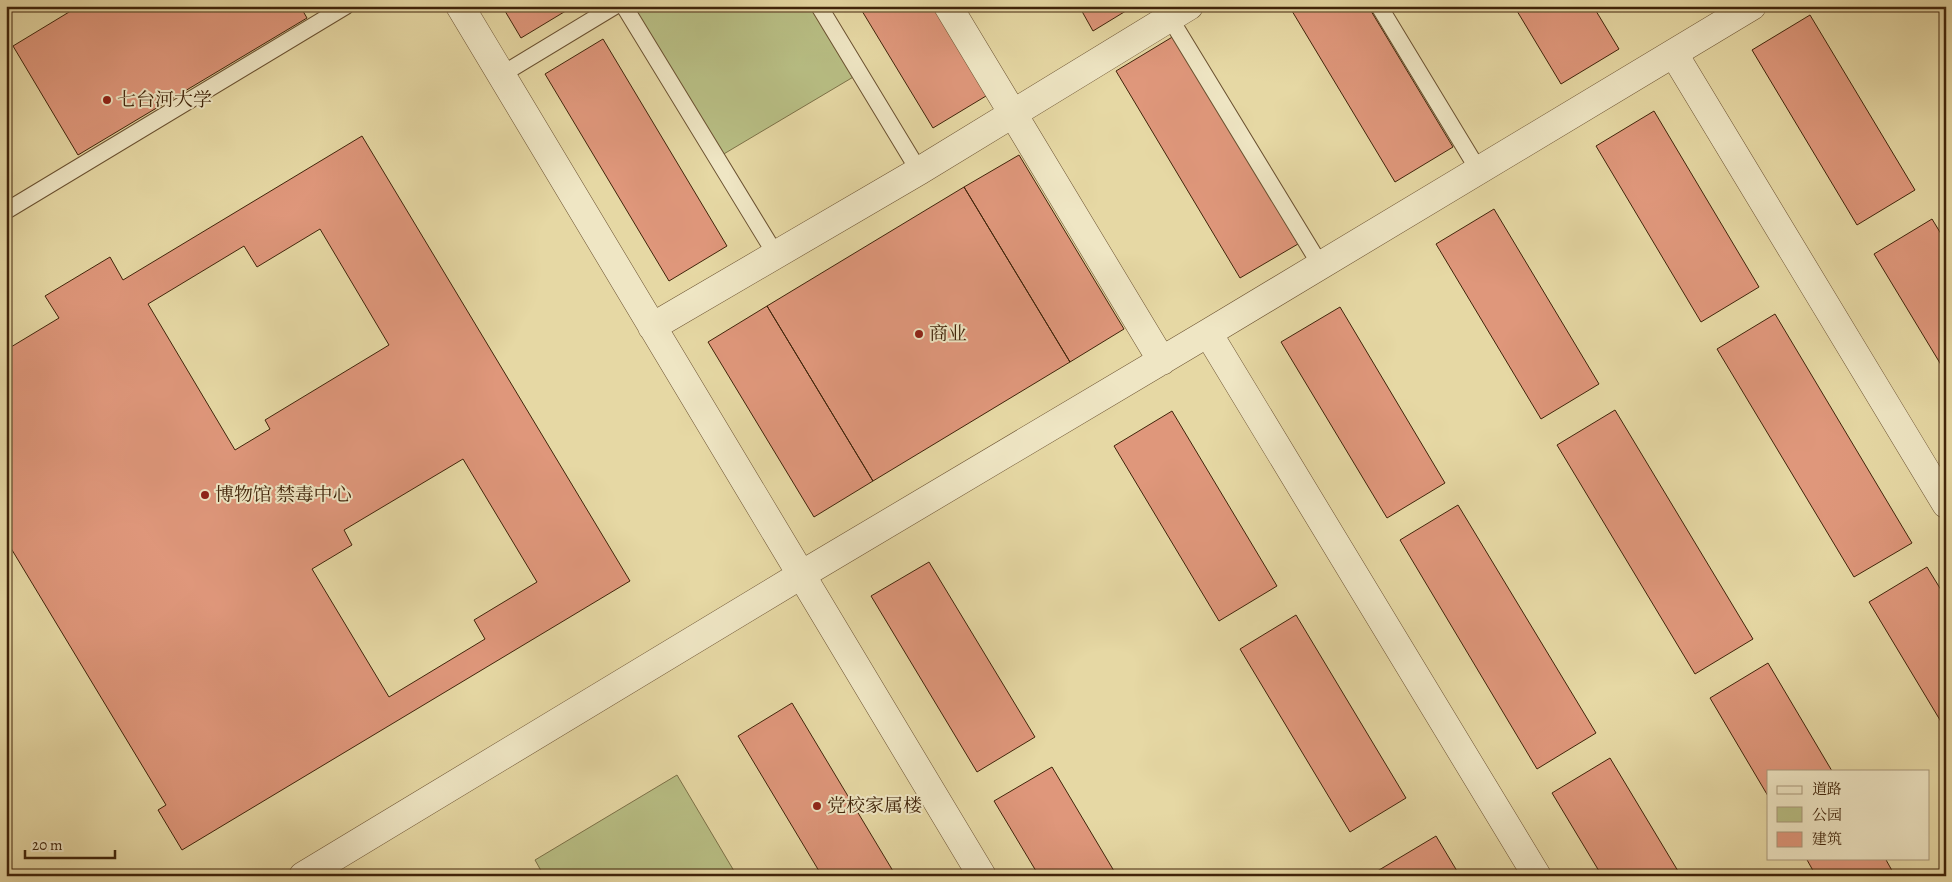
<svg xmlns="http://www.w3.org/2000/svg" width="1952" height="882" viewBox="0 0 1952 882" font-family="Alegreya,'Noto Serif SC',serif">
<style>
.green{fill:#b8be84;stroke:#7c7147}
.building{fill:#df977b;stroke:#40240a;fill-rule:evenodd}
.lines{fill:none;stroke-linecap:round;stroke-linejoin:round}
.service-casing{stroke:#6a5130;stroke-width:18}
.minor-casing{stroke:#6a5130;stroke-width:29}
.service{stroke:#efe6c4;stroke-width:16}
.minor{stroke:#efe6c4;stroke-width:28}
.poi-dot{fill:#8f2418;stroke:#efe6c4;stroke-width:2}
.labels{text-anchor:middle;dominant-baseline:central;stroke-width:4;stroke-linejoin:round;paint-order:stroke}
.poi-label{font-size:19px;fill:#40240a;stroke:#efe6c4;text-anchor:start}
</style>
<rect width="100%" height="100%" fill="#e6d8a4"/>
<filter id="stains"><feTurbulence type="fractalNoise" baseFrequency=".004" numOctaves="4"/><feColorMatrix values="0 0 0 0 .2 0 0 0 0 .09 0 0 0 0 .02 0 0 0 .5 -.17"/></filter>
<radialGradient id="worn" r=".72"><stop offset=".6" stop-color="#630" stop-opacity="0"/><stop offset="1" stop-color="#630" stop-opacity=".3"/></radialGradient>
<path class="green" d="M624 6H819L860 73 717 158Z
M677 775 737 876H544L535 860Z"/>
<path class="building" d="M79 6H300L307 18 78 155 13 46Z
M502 6H574L521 38Z
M859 6H938L991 93 933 128Z
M1079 6H1134L1093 31Z
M1289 6H1368L1453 147 1395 182Z
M1514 6H1593L1619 49 1561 84Z
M1810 15 1915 190 1857 225 1752 50Z
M1174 36 1298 244 1240 278 1116 71Z
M603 39 727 246 669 281 545 74Z
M1654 111 1759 287 1701 322 1596 146Z
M362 136 630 581 182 850 158 810 166 805 6 540V350L59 318 45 296 110 257 123 280ZM320 229 389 345 265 420 270 429 235 450 148 304 244 246 257 267ZM463 459 537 582 474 620 485 639 389 697 312 569 352 545 344 530Z
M1019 155 1124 329 1070 362 964 187Z
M964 187 1070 362 873 481 767 306Z
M1494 209 1599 384 1541 419 1436 244Z
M1932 219 1946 242V373L1874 254Z
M767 306 873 481 814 517 708 342Z
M1340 307 1445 483 1387 518 1281 342Z
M1775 314 1912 543 1854 577 1717 349Z
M1615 410 1753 639 1695 674 1557 445Z
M1172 411 1277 586 1219 621 1114 446Z
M1458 505 1596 733 1537 769 1400 540Z
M929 562 1035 737 977 772 871 596Z
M1927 567 1946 598V730L1869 602Z
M1296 615 1406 798 1350 832 1240 649Z
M1768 663 1832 771H1768V796L1710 698Z
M792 703 896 876H822L738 736Z
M1610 758 1681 876H1602L1552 793Z
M1052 767 1117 876H1039L994 801Z
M1436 836 1460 876H1369Z
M1806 858H1885L1895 876H1816Z"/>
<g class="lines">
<defs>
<path id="service" d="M624 6 776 255
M819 6 919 171
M1379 6 1479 171
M1165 10 1321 266
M501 75 615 6
M6 211 346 6"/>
<path id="minor" d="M460 6 982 876
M948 6 1162 361
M1674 54 1946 504
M652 327 919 171 1189 6
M1208 333 1537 876
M303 876 801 575 1208 333 1752 6"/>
</defs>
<use href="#service" class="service-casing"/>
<use href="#minor" class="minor-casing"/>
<use href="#service" class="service"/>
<use href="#minor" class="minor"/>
</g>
<g class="poi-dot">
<circle cx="107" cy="100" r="5"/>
<circle cx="919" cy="334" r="5"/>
<circle cx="205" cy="495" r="5"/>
<circle cx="817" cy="806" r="5"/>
</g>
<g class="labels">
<g class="poi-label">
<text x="117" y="100">七台河大学</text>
<text x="929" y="334">商业</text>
<text x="215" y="495">博物馆 禁毒中心</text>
<text x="827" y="806">党校家属楼</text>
</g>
</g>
<rect width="1952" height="882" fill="none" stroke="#e6d8a4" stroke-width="25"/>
<rect x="8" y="8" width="1937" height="867" fill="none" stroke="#40240a" stroke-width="2.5"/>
<rect x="12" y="12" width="1927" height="857" fill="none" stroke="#40240a"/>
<rect x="1767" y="770" width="162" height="90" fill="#efe6c4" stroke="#a9987a"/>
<rect x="1777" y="786" width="25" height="8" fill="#efe6c4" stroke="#a9987a"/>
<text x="1812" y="794" font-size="15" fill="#40240a">道路</text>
<rect x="1777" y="807" width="25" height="15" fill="#b8be84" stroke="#a9987a"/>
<text x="1812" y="820" font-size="15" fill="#40240a">公园</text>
<rect x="1777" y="832" width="25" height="15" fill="#df977b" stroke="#a9987a"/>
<text x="1812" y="844" font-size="15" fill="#40240a">建筑</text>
<path d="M25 850v8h90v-8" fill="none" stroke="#40240a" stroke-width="2.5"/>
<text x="32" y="850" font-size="15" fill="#40240a" stroke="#efe6c4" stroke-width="4" paint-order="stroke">20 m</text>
<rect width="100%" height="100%" filter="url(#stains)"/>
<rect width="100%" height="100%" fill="url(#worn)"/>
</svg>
